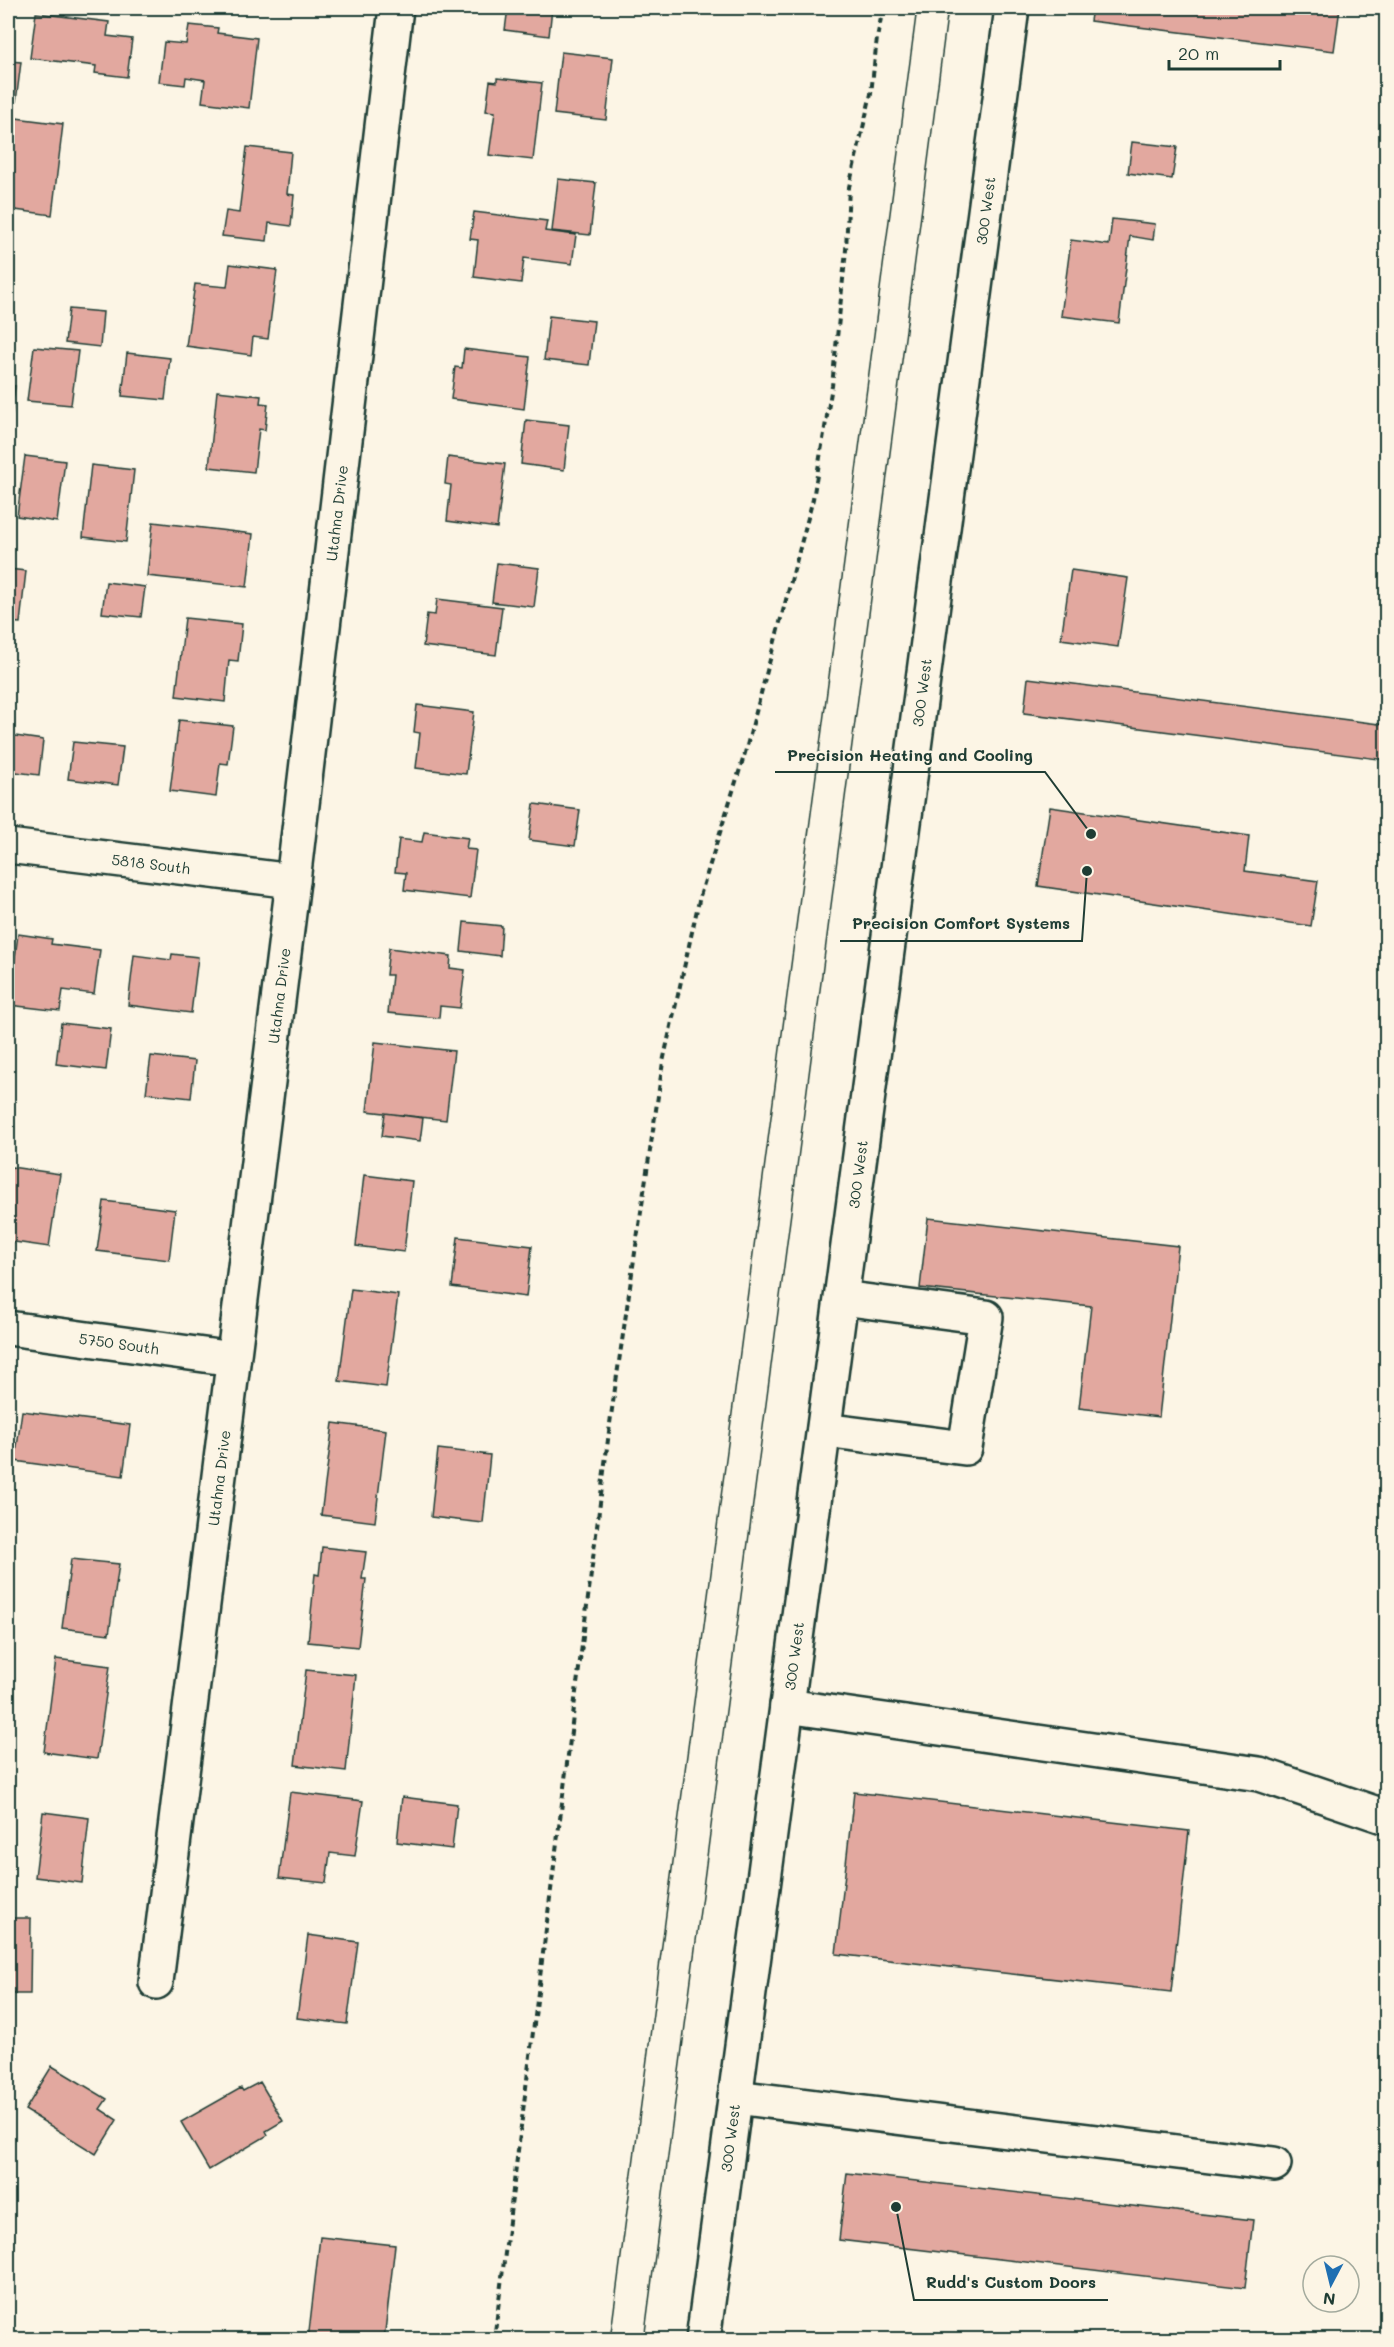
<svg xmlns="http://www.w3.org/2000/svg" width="1394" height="2347" viewBox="0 0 1394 2347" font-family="Mali,sans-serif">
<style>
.building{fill:#e2a89f;stroke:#1f3d34;stroke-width:1.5}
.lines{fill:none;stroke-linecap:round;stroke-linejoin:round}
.minor-casing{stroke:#1f3d34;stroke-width:38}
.path{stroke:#1f3d34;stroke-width:4;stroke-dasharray:6 4.5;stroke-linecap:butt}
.minor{stroke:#fcf5e5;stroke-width:33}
.tram{stroke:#1f3d34;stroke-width:1.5}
.labels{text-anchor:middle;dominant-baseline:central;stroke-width:5;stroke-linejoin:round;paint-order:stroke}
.street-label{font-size:15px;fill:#1f3d34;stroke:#fcf5e5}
.leader{fill:none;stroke:#1f3d34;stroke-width:2}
.callout-dot{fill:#1f3d34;stroke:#fcf5e5;stroke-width:2}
.callout-label{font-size:16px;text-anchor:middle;font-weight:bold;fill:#1f3d34;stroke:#fcf5e5;stroke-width:5;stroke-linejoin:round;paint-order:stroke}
</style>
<rect width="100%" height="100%" fill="#fcf5e5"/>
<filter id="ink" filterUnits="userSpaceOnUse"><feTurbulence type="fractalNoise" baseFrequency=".0167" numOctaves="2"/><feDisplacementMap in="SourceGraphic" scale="12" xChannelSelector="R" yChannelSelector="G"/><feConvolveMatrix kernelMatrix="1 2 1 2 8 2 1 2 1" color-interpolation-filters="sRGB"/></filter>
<g filter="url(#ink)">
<path class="building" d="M508 8H552L549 36 505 30Z
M1092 8H1340L1334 51 1090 21Z
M36 13 109 22 107 36 132 39 127 77 95 73 96 66 30 58Z
M189 25 218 28 217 33 257 38 249 108 202 102 205 80 186 77 185 85 159 82 164 42 186 44Z
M561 52 613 58 606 120 554 114Z
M8 61 21 62 16 102 8 101Z
M497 78 542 83 533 160 489 155 495 112 486 111 490 81 497 82Z
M8 117 63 124 52 215 8 209Z
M1132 142 1177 147 1172 179 1128 173Z
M247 147 291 152 287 194 294 195 291 226 269 223 267 241 222 236 226 211 239 213Z
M558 179 596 183 590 235 552 231Z
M474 212 547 221 545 231 576 235 572 264 524 258 521 283 474 277 478 240 470 239Z
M1112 219 1155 224 1153 240 1130 236 1119 323 1061 316 1071 240 1109 245Z
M230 264 277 270 268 339 253 337 251 355 186 346 195 284 227 287Z
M8 302H14L11 326 8 325Z
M69 309 103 312 100 347 65 343Z
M549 316 594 321 589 365 544 360Z
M34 347 78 351 71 405 27 401Z
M464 349 530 357 524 409 451 399 455 367 462 368Z
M127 353 170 358 165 400 122 396Z
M8 385 15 386 8 441Z
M217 391 261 396 260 403 268 404 265 430 259 429 254 472 209 467Z
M526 420 569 425 564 470 521 464Z
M25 456 65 461 57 522 17 516Z
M448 457 505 464 497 528 447 521 451 485 445 484Z
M91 465 134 470 126 542 83 537Z
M153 522 253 534 247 587 147 576Z
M497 563 539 568 534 607 492 602Z
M8 569 26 571 20 623 8 622Z
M1071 570 1128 578 1118 647 1061 639Z
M106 582 145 587 141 617 102 613Z
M437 599 502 607 496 655 423 646 427 614 435 615Z
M185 618 242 624 238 661 229 660 225 702 176 696Z
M1028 678 1386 725V760L1024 713Z
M417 705 474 712 466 774 416 768 420 733 414 732Z
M179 720 233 726 228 764 220 763 216 797 170 791Z
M8 735 43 740 39 775 8 771Z
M73 742 123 747 118 785 68 779Z
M534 804 580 810 575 846 529 840Z
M1050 807 1249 836 1245 871 1318 881 1311 926 1038 886Z
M424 832 468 838 466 849 476 850 470 898 404 890 406 873 395 872 399 839 422 842Z
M464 922 502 926 500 956 461 951Z
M18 934 52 939 51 944 100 950 94 994 63 990 60 1011 9 1005Z
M389 948 451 956 450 968 465 970 460 1008 440 1006 439 1018 388 1013 392 975H386Z
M172 954 198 957 191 1013 128 1005 134 955 171 960Z
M61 1023 111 1029 106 1070 56 1064Z
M375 1042 454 1051 446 1120 367 1111Z
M151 1056 195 1061 191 1098 146 1093Z
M385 1113 423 1118 420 1141 382 1136Z
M11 1167 60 1174 49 1247 8 1241V1189Z
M364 1175 412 1181 404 1252 356 1246Z
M104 1201 175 1210 169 1260 97 1251Z
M928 1218 1178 1246 1159 1417 1079 1408 1091 1306 920 1288Z
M458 1237 532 1246 526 1297 452 1287Z
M351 1289 398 1295 386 1387 339 1381Z
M22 1411 130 1425 123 1476 15 1461Z
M333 1423 386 1430 375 1522 321 1515Z
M438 1449 490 1455 483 1523 431 1517Z
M322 1547 366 1552 362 1579H366L358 1647 308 1642 315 1574 319 1575Z
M71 1559 119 1564 109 1634 62 1628Z
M56 1659 110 1666 97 1759 44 1752Z
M306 1670 356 1675 346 1771 295 1765Z
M290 1792 363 1801 355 1856 330 1853 326 1883 279 1878Z
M854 1792 1189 1831 1171 1992 836 1954Z
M402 1797 457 1804 452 1849 397 1842Z
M43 1812 89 1818 82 1883 35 1877Z
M8 1918H31L30 1994H8Z
M308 1935 358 1942 347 2024 297 2018Z
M52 2066 107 2099 100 2109 117 2120 96 2154 25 2110Z
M260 2082 283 2121 266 2131 268 2135 209 2170 181 2122 241 2088 243 2091Z
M847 2173 1253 2220 1245 2288 839 2240Z
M320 2237 395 2245 384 2340H308Z"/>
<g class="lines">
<defs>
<g id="minor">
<path id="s1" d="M8 846 293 881"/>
<path id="s2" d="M8 1328 233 1359"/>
<path d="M824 1430 965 1448 986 1317 842 1298"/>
<path d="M787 1706 1259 1774 1386 1817"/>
<path id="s3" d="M156 1982 293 881 396 8"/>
<path d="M735 2097 1274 2164"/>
<path id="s4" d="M703 2340 1012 8"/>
</g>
</defs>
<use href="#minor" class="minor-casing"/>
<path class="path" d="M494 2340 611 1416 663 1062 700 896 745 753 813 499 832 386 846 250 849 187 871 94 877 38 883 8"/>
<use href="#minor" class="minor"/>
<path class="tram" d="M610 2340 917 8
M644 2340 948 8"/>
</g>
</g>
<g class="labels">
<g class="street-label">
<text stroke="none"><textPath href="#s4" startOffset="2148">300 West</textPath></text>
<text stroke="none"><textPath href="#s3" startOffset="1480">Utahna Drive</textPath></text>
<text stroke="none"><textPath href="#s4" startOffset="1662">300 West</textPath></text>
<text stroke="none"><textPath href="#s1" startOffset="144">5818 South</textPath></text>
<text stroke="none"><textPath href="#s3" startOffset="994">Utahna Drive</textPath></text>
<text stroke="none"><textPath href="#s4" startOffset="1176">300 West</textPath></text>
<text stroke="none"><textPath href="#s2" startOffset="112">5750 South</textPath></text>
<text stroke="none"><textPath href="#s3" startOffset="508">Utahna Drive</textPath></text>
<text stroke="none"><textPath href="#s4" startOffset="690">300 West</textPath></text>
<text stroke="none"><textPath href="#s4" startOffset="204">300 West</textPath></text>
</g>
</g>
<path class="leader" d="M1091 834L1045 772H775M1087 871L1082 941H840M896 2207L914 2300H1108"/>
<g class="callout-dot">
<circle cx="1091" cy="834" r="6"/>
<circle cx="1087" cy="871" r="6"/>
<circle cx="896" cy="2207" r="6"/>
</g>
<g class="callout-label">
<text x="910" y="761">Precision Heating and Cooling</text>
<text x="961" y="929">Precision Comfort Systems</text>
<text x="1011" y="2288">Rudd's Custom Doors</text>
</g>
<rect width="1394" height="2347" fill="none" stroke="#fcf5e5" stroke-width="30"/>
<rect x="15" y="15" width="1364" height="2317" fill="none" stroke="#1f3d34" stroke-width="2" filter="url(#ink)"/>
<g transform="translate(1331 2284) rotate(187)"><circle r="28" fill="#fcf5e5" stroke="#a4ab9e" stroke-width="1.5"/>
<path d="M0-4.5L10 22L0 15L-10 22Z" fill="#1f6fb2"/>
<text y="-9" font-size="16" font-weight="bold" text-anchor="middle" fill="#1f3d34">N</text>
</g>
<path d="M1169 60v9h111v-9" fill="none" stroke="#1f3d34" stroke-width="3"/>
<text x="1178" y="60" font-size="18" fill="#1f3d34" stroke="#fcf5e5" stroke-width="4.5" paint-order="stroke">20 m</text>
</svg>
